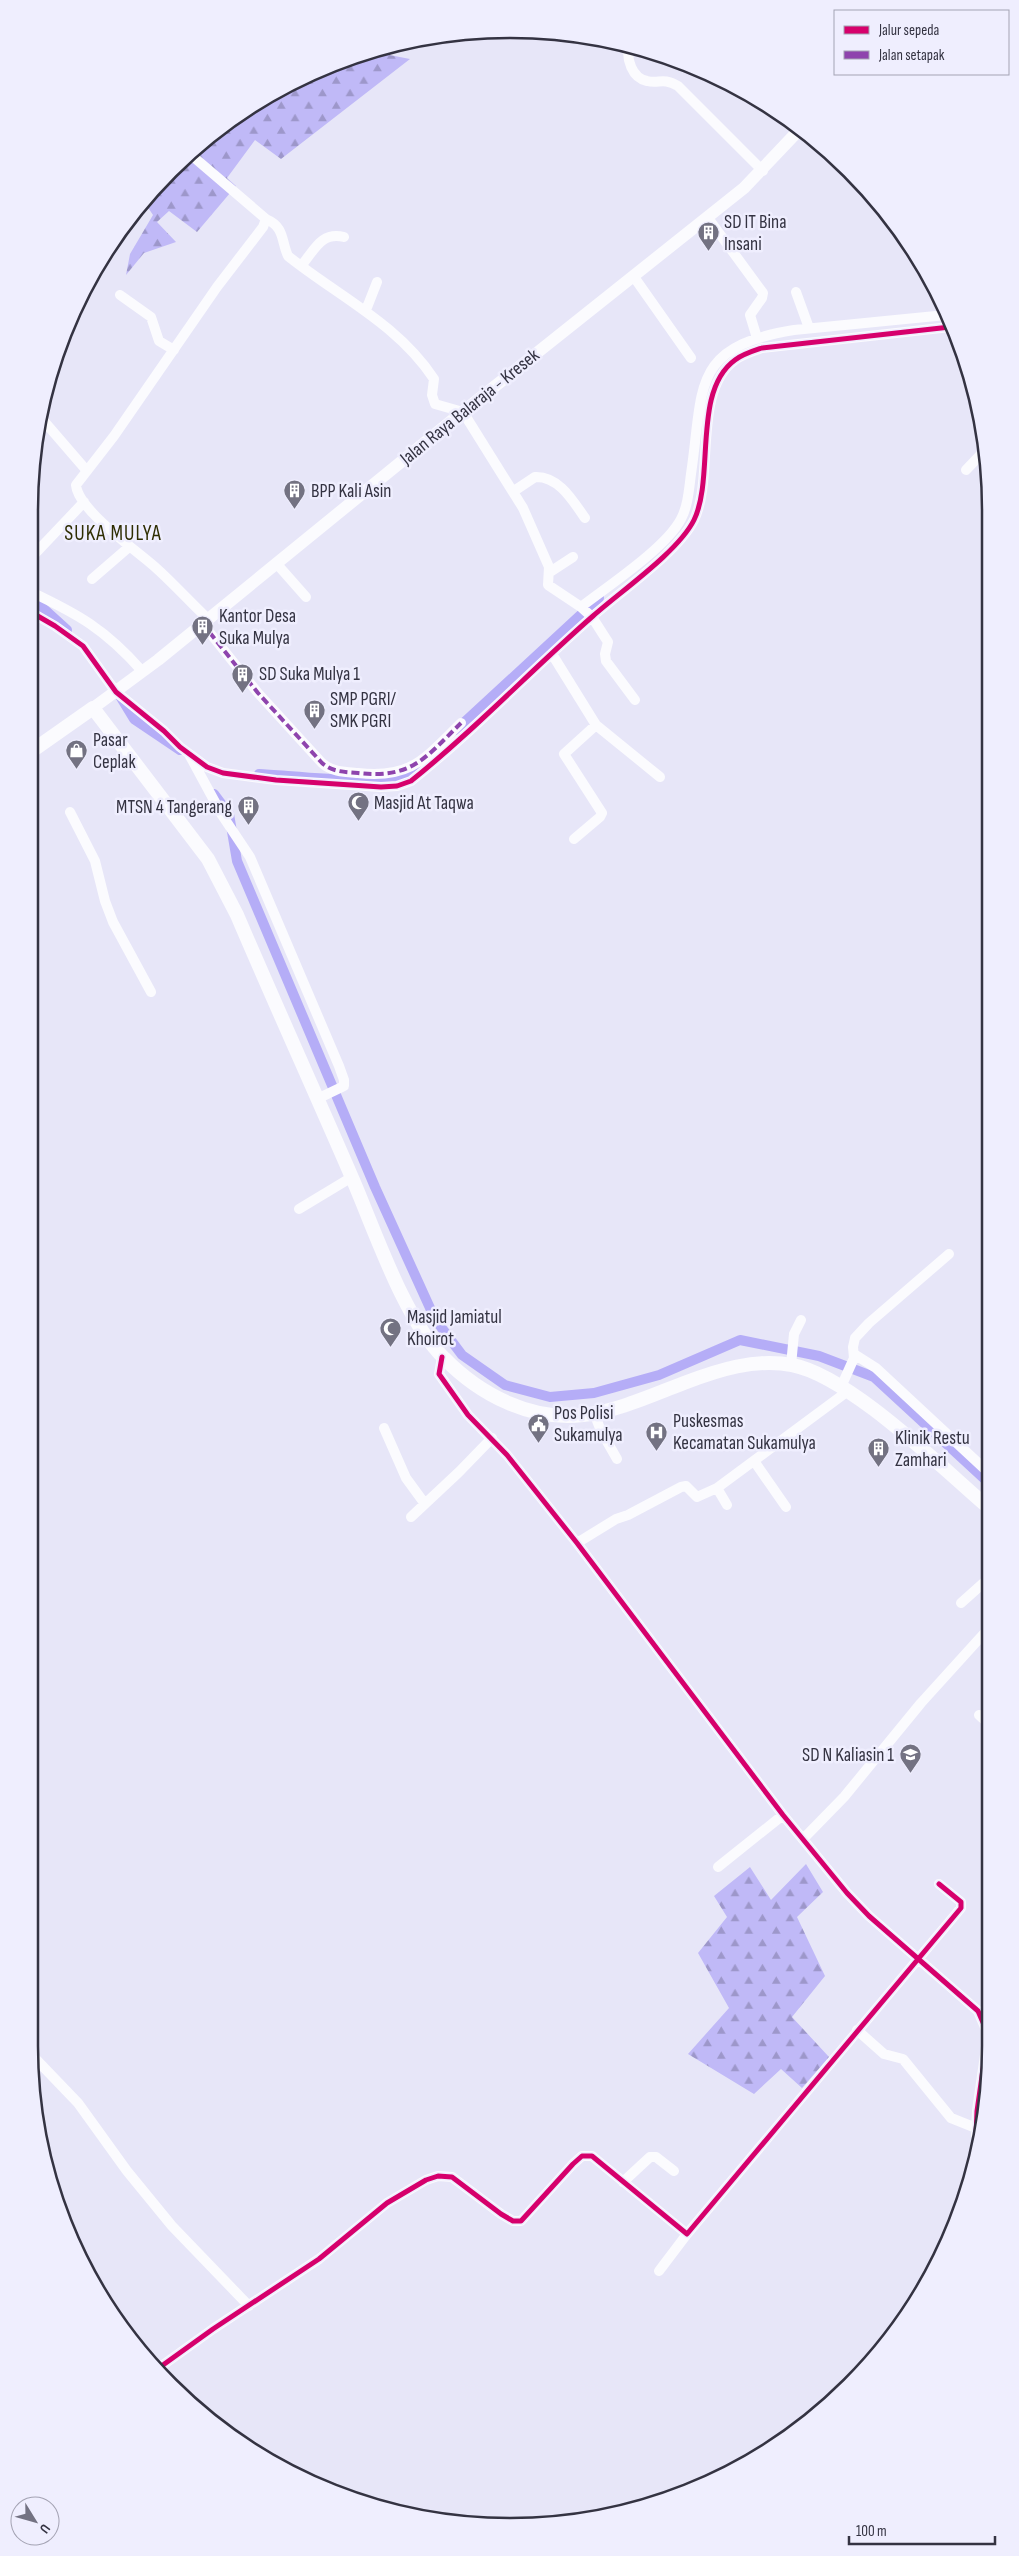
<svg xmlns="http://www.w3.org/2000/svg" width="1019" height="2556" viewBox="0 0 1019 2556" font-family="'Sofia Sans Condensed',sans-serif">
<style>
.forest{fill:url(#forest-firs)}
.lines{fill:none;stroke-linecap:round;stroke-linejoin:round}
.canal{stroke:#b5adf7;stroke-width:10}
.minor{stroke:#fbfbfe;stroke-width:10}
.tertiary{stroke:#fbfbfe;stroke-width:12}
.secondary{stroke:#fbfbfe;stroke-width:14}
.quiet{stroke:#8e44ad;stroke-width:4;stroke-dasharray:8 4;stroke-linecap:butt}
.cycleway-casing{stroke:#efeefe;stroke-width:8}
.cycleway{stroke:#d6006c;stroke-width:5}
.labels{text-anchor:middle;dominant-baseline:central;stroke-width:5;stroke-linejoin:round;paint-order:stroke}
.poi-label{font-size:19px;fill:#343342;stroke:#efeefe;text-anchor:start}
.street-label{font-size:19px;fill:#343342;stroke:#efeefe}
.quarter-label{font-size:21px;letter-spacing:1px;fill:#2e2d02;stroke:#efeefe}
.rim{fill:none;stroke:#343342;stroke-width:2.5}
</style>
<defs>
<pattern id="forest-firs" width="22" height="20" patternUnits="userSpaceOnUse" patternTransform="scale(1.25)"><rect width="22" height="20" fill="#c0b9f7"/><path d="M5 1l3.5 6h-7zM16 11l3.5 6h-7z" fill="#9d97ca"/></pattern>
</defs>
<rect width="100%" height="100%" fill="#e7e6f8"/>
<path class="forest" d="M369 51 410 59 281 159 255 140 227 178 236 186 197 232 169 211 157 222 176 242 144 253 126 275 130 254 153 215 143 200 217 128 297 78 329 66 343 70 349 59Z
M806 1864 823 1892 797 1917 825 1976 792 2017 829 2057 802 2088 781 2069 754 2094 688 2054 729 2008 698 1953 727 1917 714 1896 750 1867 771 1900Z"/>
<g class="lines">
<path class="canal" d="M29 597 34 600 67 630
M120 696 134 719 180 750
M456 730 599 598
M259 774C287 775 386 787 407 775 412 772 417 766 421 762
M214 794 229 814 237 861 375 1187 435 1319 462 1355 505 1385 550 1397 594 1393 659 1375 740 1340 819 1356 874 1377 989 1483"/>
<path class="minor" d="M629 46C626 59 632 78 647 81 660 84 662 77 678 86L763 171
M190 154 266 219C285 227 281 241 288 256 338 296 398 324 434 379L432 395 435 404 463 412 523 508 549 567 548 585 581 607 592 617 608 642 605 654 606 661 635 700
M708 218 763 293 762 298 750 315 757 338
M301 266C314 251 321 231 344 237
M634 277 691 358
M796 292 809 328
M120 295 151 317 159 341 174 350
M366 310 377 282
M43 420 87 471
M966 470 986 449
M514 491 535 477C559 476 573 501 585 518
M29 560 84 502
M276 563 306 597
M550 572 573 557
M92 579 129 547
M29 591C78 614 105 629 142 671
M581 607C608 586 666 548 681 519 688 506 689 489 691 474 704 387 690 347 794 330L946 315
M29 611 55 626 83 646 116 692 164 731 180 747 207 767 223 773 276 780 381 787 397 786 411 781C475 730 531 670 593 616 621 591 678 552 694 520 715 477 692 391 735 360 743 354 753 351 762 348L950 327
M207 618C189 601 173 583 155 567 136 550 78 510 76 485L114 436 217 287 263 227 266 219
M202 623 258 693 322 763C332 772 345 772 358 773 412 779 425 758 461 723
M552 654 596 725 564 754 602 813 600 817 574 839
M596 725 660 777
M190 756 222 815 250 857 339 1066 344 1080V1086L317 1099
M70 812 95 861 105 901 113 922 151 992
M299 1209 352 1177
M854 1354 876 1368 989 1473
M442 1357 439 1374 468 1415 507 1455 577 1543 783 1815 847 1893 869 1916 978 2011 988 2034 977 2111 976 2135
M791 1365 794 1334 801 1320
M841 1387 854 1358 853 1347 855 1338 869 1323 949 1254
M594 1413 601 1431 617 1459
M384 1428 406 1478 425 1504
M754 1461 786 1507
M717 1488 727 1505
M411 1517 459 1472 492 1438
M577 1543 616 1519 628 1515 681 1487 686 1486 697 1497 717 1488 848 1391
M961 1603 989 1578
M979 1715 989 1724
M804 1838 844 1797 921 1703 989 1628
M718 1867 783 1815
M857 2030 884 2054 903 2059 951 2118 976 2128
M30 2053 78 2103 127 2171 172 2226 249 2306
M623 2182 650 2157H656L674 2171
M659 2271 687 2234
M156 2370 213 2329 319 2259 387 2203 426 2180 438 2176 452 2177 501 2214 513 2221H521L573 2164 582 2156H592L687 2234 961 1908V1902L939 1884"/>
<path class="tertiary" d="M93 708 158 660 455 418 744 188 799 130"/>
<path class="secondary" d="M29 753 93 708 208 859 237 915C275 1004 315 1092 353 1180 375 1231 405 1321 444 1358 480 1395 531 1421 583 1415 618 1411 652 1395 684 1383 718 1370 755 1358 792 1365 850 1376 943 1469 989 1508"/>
<path class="quiet" d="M202 623 258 693 322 763C332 772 345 772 358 773 412 779 425 758 461 723"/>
<defs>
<path id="cycleway" d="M29 611 55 626 83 646 116 692 164 731 180 747 207 767 223 773 276 780 381 787 397 786 411 781C475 730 531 670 593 616 621 591 678 552 694 520 715 477 692 391 735 360 743 354 753 351 762 348L950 327
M442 1357 439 1374 468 1415 507 1455 577 1543 783 1815 847 1893 869 1916 978 2011 988 2034 977 2111 976 2135
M156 2370 213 2329 319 2259 387 2203 426 2180 438 2176 452 2177 501 2214 513 2221H521L573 2164 582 2156H592L687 2234 961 1908V1902L939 1884"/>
</defs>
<use href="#cycleway" class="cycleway-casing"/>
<use href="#cycleway" class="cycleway"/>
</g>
<defs>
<symbol id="building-pin" viewBox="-11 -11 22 30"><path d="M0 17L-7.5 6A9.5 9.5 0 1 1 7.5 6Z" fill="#737282" stroke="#efeefe"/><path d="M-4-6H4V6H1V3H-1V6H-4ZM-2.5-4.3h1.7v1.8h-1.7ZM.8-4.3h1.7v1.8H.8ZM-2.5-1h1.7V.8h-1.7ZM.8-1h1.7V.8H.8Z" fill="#fff"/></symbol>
<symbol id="shop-pin" viewBox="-11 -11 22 30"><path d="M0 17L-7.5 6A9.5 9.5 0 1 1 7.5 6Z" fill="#737282" stroke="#efeefe"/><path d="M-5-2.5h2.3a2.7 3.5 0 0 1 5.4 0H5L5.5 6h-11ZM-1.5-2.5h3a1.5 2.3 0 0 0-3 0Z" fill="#fff"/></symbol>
<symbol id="mosque-pin" viewBox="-11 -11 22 30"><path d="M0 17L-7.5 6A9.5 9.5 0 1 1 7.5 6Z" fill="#737282" stroke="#efeefe"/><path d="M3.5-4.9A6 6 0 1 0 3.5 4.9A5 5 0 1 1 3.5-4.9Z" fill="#fff"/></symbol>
<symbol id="civic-pin" viewBox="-11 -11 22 30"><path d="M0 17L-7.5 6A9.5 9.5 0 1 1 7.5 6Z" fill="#737282" stroke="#efeefe"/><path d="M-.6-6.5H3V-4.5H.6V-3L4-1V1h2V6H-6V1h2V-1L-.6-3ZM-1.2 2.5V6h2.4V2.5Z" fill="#fff"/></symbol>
<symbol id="hospital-pin" viewBox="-11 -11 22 30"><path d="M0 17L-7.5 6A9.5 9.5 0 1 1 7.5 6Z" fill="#737282" stroke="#efeefe"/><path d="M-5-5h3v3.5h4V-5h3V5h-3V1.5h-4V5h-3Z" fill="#fff"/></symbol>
<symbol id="school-pin" viewBox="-11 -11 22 30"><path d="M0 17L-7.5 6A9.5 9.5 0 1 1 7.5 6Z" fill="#737282" stroke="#efeefe"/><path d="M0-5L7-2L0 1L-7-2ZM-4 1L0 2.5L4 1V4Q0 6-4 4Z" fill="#fff"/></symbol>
</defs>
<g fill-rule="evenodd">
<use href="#building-pin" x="696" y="220" width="25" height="34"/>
<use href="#building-pin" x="282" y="478" width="25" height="34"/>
<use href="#building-pin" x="190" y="614" width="25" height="34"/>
<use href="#building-pin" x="230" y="662" width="25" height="34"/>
<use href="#building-pin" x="302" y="698" width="25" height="34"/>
<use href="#shop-pin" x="64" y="738" width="25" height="34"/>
<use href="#mosque-pin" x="346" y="790" width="25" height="34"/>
<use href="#building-pin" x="236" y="794" width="25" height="34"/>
<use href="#mosque-pin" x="378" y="1316" width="25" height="34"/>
<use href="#civic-pin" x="526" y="1412" width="25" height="34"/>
<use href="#hospital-pin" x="644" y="1420" width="25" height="34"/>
<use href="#building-pin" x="866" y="1436" width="25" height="34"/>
<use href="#school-pin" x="898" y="1742" width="25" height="34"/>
</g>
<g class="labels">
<g class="poi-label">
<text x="724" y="222">SD IT Bina<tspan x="724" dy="22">Insani</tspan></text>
<text x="311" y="491">BPP Kali Asin</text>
<text x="219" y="616">Kantor Desa<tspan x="219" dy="22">Suka Mulya</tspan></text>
<text x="259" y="674">SD Suka Mulya 1</text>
<text x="330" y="699">SMP PGRI/<tspan x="330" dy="22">SMK PGRI</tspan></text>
<text x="93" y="740">Pasar<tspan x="93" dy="22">Ceplak</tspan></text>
<text x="374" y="803">Masjid At Taqwa</text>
<text x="232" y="807" text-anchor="end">MTSN 4 Tangerang</text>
<text x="407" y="1317">Masjid Jamiatul<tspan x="407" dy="22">Khoirot</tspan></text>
<text x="554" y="1413">Pos Polisi<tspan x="554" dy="22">Sukamulya</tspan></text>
<text x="673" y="1421">Puskesmas<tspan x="673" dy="22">Kecamatan Sukamulya</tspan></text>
<text x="895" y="1438">Klinik Restu<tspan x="895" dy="22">Zamhari</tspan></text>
<text x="894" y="1755" text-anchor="end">SD N Kaliasin 1</text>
</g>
<g class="street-label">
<text transform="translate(470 407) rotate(-39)">Jalan Raya Balaraja - Kresek</text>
</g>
<g class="quarter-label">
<text x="113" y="533">SUKA MULYA</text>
</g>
</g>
<path d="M0 0H1019V2556H0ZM510 38H510A472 472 0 0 1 982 510V2046A472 472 0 0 1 510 2518H510A472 472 0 0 1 38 2046V510A472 472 0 0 1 510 38Z" fill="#efeefe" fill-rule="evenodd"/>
<path class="rim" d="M510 38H510A472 472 0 0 1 982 510V2046A472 472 0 0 1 510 2518H510A472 472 0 0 1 38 2046V510A472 472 0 0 1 510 38Z"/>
<rect x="834" y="10" width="175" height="65" fill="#efeefe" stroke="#a4a3b3"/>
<rect x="844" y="26" width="25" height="8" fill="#d6006c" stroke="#a4a3b3"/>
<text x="879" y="35" font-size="15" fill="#343342">Jalur sepeda</text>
<rect x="844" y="51" width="25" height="8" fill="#8e44ad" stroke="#a4a3b3"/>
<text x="879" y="60" font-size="15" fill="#343342">Jalan setapak</text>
<g transform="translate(35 2521) rotate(127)"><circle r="24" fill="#efeefe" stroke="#a4a3b3"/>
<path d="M0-4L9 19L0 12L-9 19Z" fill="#737282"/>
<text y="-8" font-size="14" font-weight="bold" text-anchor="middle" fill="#343342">U</text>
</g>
<path d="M849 2536v8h146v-8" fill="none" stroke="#343342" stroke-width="2.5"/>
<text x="856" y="2536" font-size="15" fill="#343342" stroke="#efeefe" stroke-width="4" paint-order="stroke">100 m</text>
</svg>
